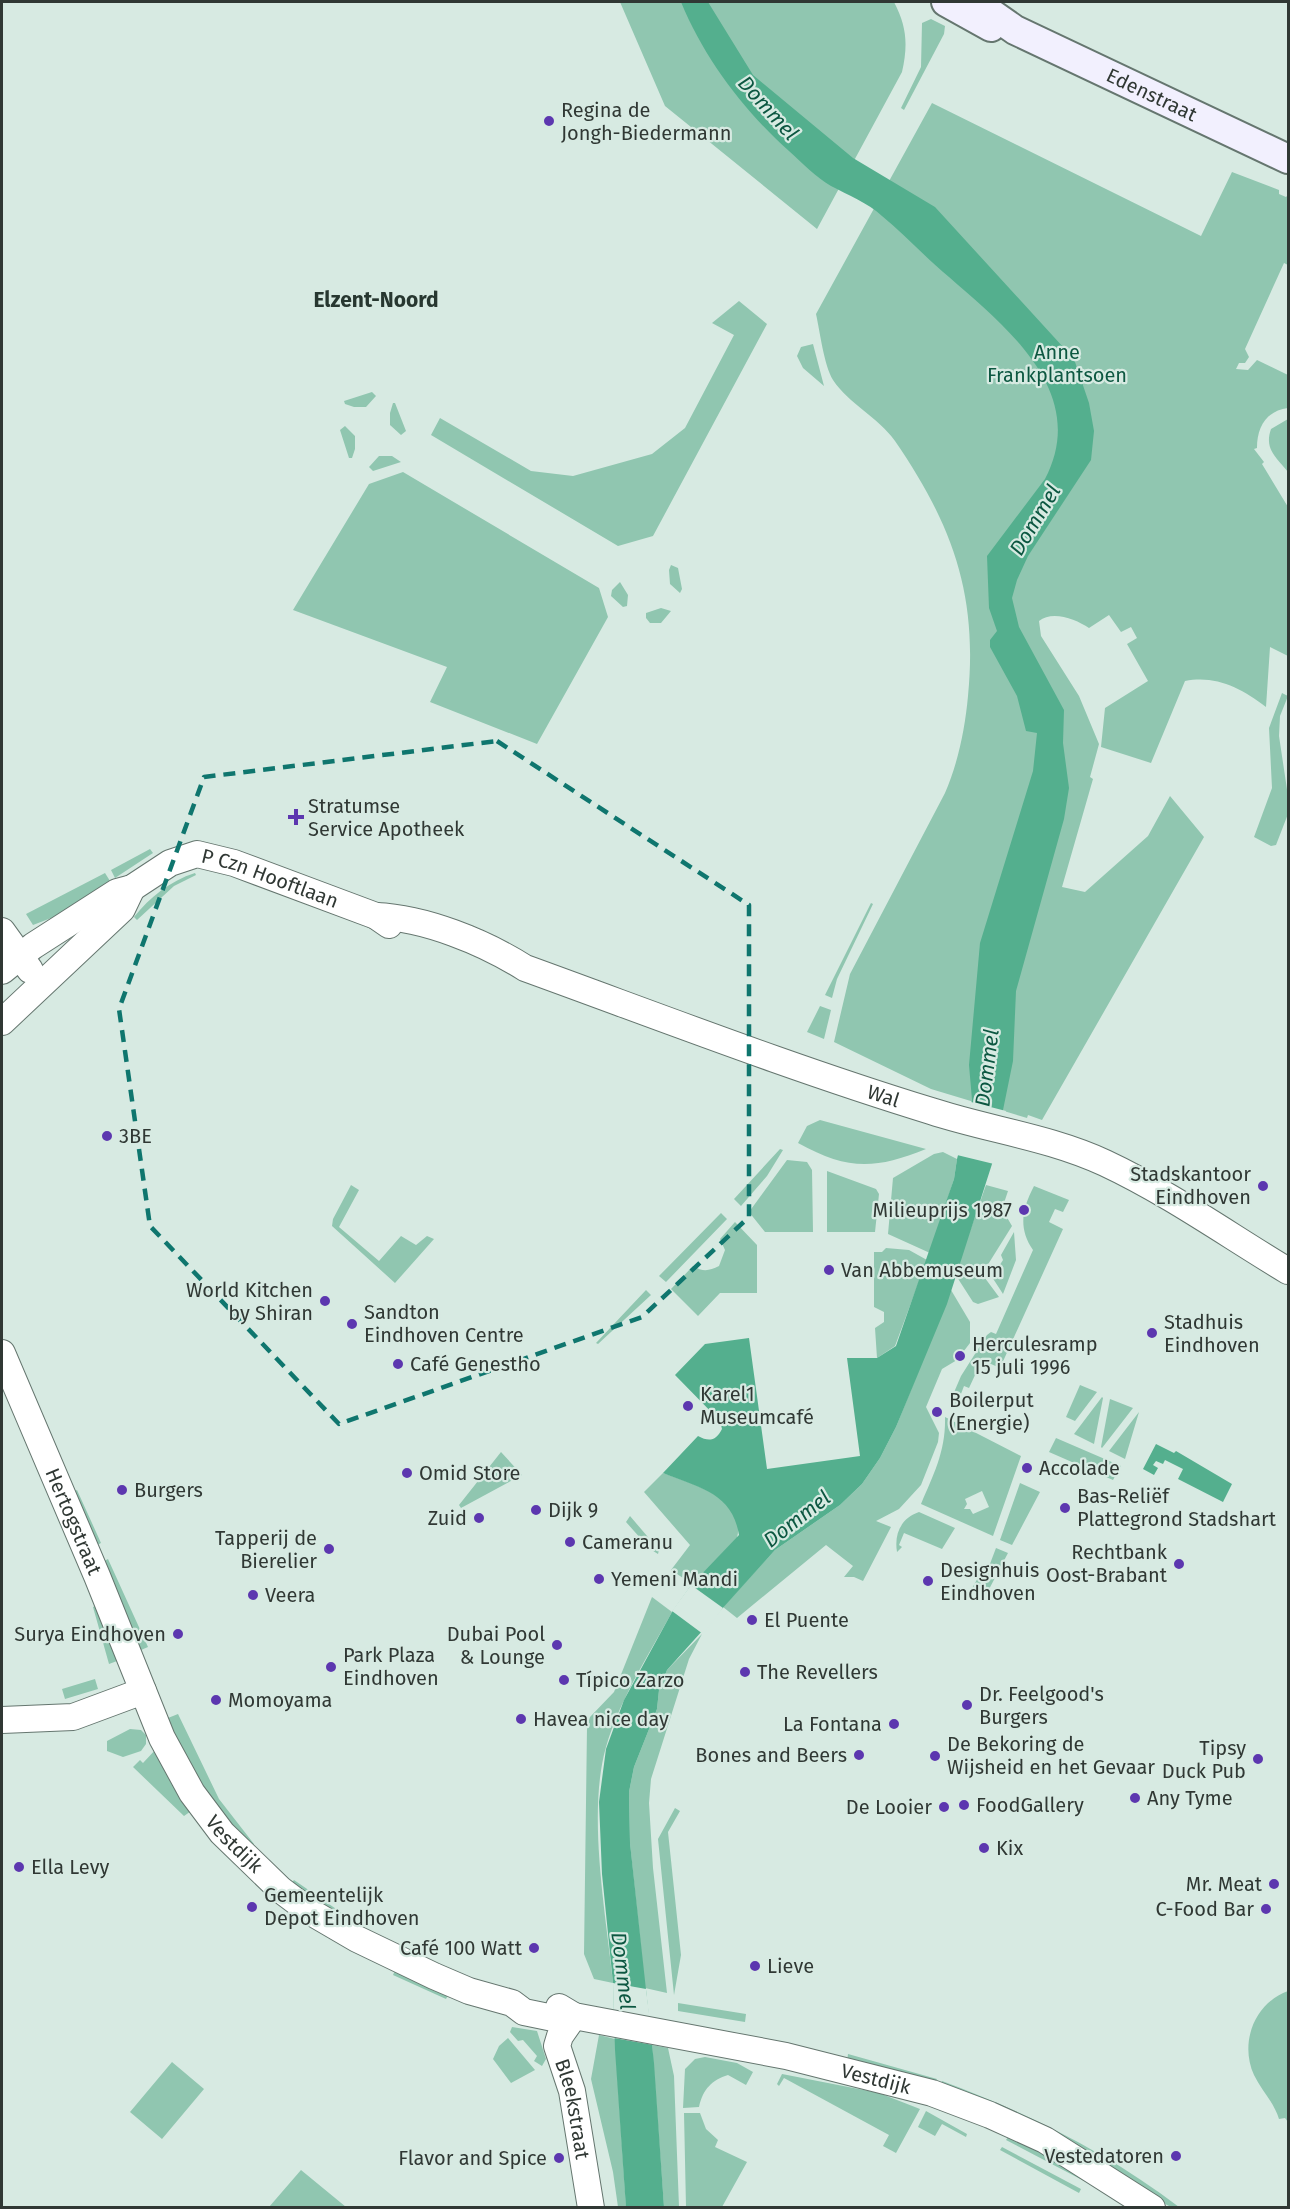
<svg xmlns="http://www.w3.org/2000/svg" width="1290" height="2209" viewBox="0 0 1290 2209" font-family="'Fira Sans',sans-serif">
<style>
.green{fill:#90c6b0;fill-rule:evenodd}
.water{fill:#54af8e}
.pier{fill:#d7eae2}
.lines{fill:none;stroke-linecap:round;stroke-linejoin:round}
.tertiary-casing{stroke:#65766f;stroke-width:28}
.secondary-casing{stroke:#65766f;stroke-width:32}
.tertiary{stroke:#fff;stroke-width:26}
.secondary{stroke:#f2f0fe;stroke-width:28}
.marked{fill:none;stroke:#0f766e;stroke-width:4.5;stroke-dasharray:12 8;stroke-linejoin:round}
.poi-dot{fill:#5c37af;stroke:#d7eae2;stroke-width:2}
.labels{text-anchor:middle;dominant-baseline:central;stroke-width:4.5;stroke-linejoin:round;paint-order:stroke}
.street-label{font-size:20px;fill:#303834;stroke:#d7eae2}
.poi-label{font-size:20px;fill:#303834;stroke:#d7eae2;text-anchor:start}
.park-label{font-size:20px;fill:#0d5841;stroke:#d7eae2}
.water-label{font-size:21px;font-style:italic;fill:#0c5741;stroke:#d7eae2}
.neighbourhood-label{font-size:21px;font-weight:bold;fill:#273730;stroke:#d7eae2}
</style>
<rect width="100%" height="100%" fill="#d7eae2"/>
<path class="green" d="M620 2H894C907 27 908 45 902 72L817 229 665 106Z
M931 19 945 26 944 34 904 110 901 108 921 67 922 23Z
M932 103 1201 236 1232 172 1279 190V194L1286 197 1288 195V265L1284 263 1245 349 1249 357 1245 363H1239L1236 369 1248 370 1257 360 1288 375V408C1266 411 1257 427 1257 448L1254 449 1264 462 1262 464 1288 507V656L1270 647 1266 707C1241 688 1216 675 1185 681L1151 763 1101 747 1105 708 1148 681 1127 644 1137 638 1131 627 1121 632 1109 615 1089 628C1076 619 1052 610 1039 621L1041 636 1079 696 1099 744 1090 777 1093 779 1062 887 1085 892 1148 836 1170 796 1204 837 1042 1120 1028 1115 1027 1118 931 1089 834 1042 850 974 945 793C958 763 965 729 968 696 978 594 952 524 895 441 878 417 849 404 833 380 824 365 820 332 816 314Z
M739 301 767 324 653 536 618 546 431 435 440 418 531 471 573 476 652 454 685 428 734 335 712 323Z
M813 344 824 386 803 368 797 356 801 347Z
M372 392 376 396 366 407H354L345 404 344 401Z
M393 403H395L406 431 401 435 390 425V413Z
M1288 419V472C1276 457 1264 449 1271 429Z
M345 426 355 436V449L352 458H349L340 430Z
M379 456H392L401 462 373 471 369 467Z
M403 472 599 588 608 617 537 744 430 702 447 667 293 610 369 484Z
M671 565 678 568 682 589 680 593 670 584 669 570Z
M620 582 628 595 627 606 623 607 611 596 612 590Z
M661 608 671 611 661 623H650L646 618V613Z
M1282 693 1288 696 1280 716 1279 736 1288 796V814L1276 845 1271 846 1254 837 1272 788 1269 728Z
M150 849 153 853 115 878 111 870Z
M105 873 110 881 59 915 33 925 26 914Z
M195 873 196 875 174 886 137 920 134 917C150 897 170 881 195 873Z
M871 903 873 904 837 979 832 998 825 995Z
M820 1006 831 1010 824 1039 807 1032Z
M820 1120 926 1149C874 1170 847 1170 798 1143L807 1126Z
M780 1149 783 1150 767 1176 741 1206 734 1199Z
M943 1152 957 1159 954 1179 930 1253 888 1234 893 1178 934 1154Z
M787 1160 807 1162 812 1170 813 1232H765L749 1212Z
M827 1171 876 1189 879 1194 875 1232H827Z
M351 1185 359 1190 339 1227 379 1261 401 1236 416 1245 427 1236 434 1239 395 1283 332 1226 333 1219Z
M986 1185 1008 1191 1002 1209 1012 1226 982 1274 999 1297 978 1304 973 1302 955 1274Z
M1034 1186 1069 1200 1063 1212 1055 1209 1049 1222 1063 1229 1000 1368 982 1360 969 1388 964 1386 956 1407 949 1404 961 1376 987 1335 991 1332 996 1334 1033 1250C1018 1228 1022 1209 1034 1186Z
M721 1213 727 1219 666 1282 659 1276Z
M735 1222 757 1245V1293H720L698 1316 671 1289 693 1266C703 1272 709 1271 719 1266L725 1250 720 1239Z
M1014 1232 1016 1260 1003 1294 992 1277 1003 1260 1001 1255Z
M886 1248 909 1250 927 1260 895 1346 877 1358 875 1328 884 1322V1312L874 1307V1252H882Z
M646 1290 651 1295 598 1344 596 1343Z
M951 1290 970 1322V1343L957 1360 942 1369 926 1407 939 1433 938 1442 921 1485 899 1509 876 1521 891 1527 863 1581 854 1577H844L853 1566 826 1545 737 1618 723 1607 775 1550 840 1505 862 1484 880 1458 896 1427Z
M1080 1385 1097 1392 1075 1421 1066 1417Z
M1102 1397 1103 1398 1094 1444 1074 1434Z
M1110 1399 1133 1408 1102 1448 1101 1447Z
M1139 1412 1125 1459 1109 1451Z
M945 1417 1021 1456 993 1536 921 1504C934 1474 946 1450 945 1417ZM982 1491 989 1507 973 1514 970 1509H964L967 1504 965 1499Z
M1056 1438 1121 1466 1113 1480 1049 1452Z
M501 1452 522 1475 461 1508 459 1505Z
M663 1473C691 1484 747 1497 737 1538L692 1584 671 1570 690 1545 644 1492Z
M1020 1483 1040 1492 1012 1545 1000 1540Z
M77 1490 101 1543 95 1546 70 1493Z
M919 1512 955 1528 942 1549 904 1533 899 1545 902 1547 897 1552C894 1534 901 1518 919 1512Z
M630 1516 659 1550 658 1554 650 1549 626 1522Z
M996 1548 1008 1553 986 1595 971 1590 979 1576 985 1577Z
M108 1559 148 1647 141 1650 102 1562Z
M652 1597 672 1612C648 1656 620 1699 606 1747 587 1814 606 1914 613 1983L594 1979 584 1954 587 1727 590 1717 614 1692Z
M97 1605 116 1655 117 1661 109 1664 93 1607Z
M702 1634 689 1659 651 1779 649 1803 653 1868 667 1993 645 1988 630 1843 629 1792 634 1767 657 1709 659 1690 667 1670Z
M95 1679 98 1689 65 1699 62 1689Z
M178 1714 219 1799 254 1844 249 1849 211 1804 163 1720Z
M130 1729 141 1730 146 1735V1744L141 1751 123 1757 107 1751V1741Z
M157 1748 194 1809 184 1816 133 1767 140 1760 143 1763Z
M675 1808 680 1811 668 1832 681 1955 674 1995 658 1839Z
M294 1880 342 1913 339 1920 289 1886Z
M396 1968 449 1993 446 1999 393 1975Z
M1288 1991V2122L1285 2118 1279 2119C1274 2102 1261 2090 1254 2075 1239 2042 1255 2003 1288 1991Z
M678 2003 746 2014 745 2022 678 2011Z
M512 2027 537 2031 546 2059 542 2066 534 2061 537 2056 523 2040 518 2041 510 2032Z
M599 2035 615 2039 626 2207H618L613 2172 591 2079Z
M508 2038 535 2070 511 2083 493 2059 499 2046Z
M652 2045 668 2048 674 2076 679 2207H664Z
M848 2054 937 2079 934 2086 847 2062Z
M705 2057 737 2063 753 2072 746 2085 728 2075C712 2080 703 2089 699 2107L683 2108 685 2069 695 2059Z
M172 2062 204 2089 162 2139 130 2112Z
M782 2074 879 2093 920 2109 896 2153 883 2146 889 2135 784 2078 779 2086 777 2084Z
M942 2081C1026 2112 1108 2153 1179 2207H1171L939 2087Z
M926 2111 967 2134 966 2137 942 2124 935 2136 918 2127Z
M684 2113H700L706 2129 718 2140 715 2147 747 2162 722 2207H686Z
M1010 2134 1087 2180 1086 2182 1006 2140Z
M1002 2147 1081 2189 1079 2193 1000 2150Z
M301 2170 346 2207H269Z"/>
<path class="water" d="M681 2H708L753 75 853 158 935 207 1074 359 1089 403 1094 431 1091 460 1028 556 1017 580 1012 598 1019 627 1064 710 1063 743 1069 788 1064 819 1016 991 1013 1061 992 1164 947 1304 896 1427 880 1458 862 1484 840 1505 775 1550 667 1670 659 1690 657 1709 634 1767 629 1792 630 1843 654 2063 664 2207 626 2208 615 2050 613 1983 602 1874 599 1802 606 1749 624 1700 672 1612 692 1584 739 1535C732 1492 699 1488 663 1473L698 1436C709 1442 716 1441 722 1429L720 1421 675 1375 705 1344 749 1338 767 1469 860 1456 847 1358H877L896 1346 954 1179 957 1159 972 1100 969 1065 980 943 1033 771 1037 733 1026 731 1017 696 990 647V640L997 631 989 608 987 556 1045 479C1090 393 1007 328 949 277 926 258 905 235 882 216 868 203 848 195 831 186 816 177 802 163 789 151 744 111 704 58 681 2Z
M1156 1444 1174 1453 1176 1451 1232 1484 1223 1502 1178 1479 1183 1469 1165 1460 1163 1464 1156 1461 1153 1465 1158 1468 1154 1475 1143 1469Z"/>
<path class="pier" d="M971 1102 1006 1111 994 1164 957 1155Z
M691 1585 723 1608 703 1634 672 1611Z
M613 1983 646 1989 653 2045 614 2038Z"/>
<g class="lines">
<defs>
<g id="tertiary">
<path id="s1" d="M376 916C425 918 484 942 525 968 660 1017 794 1069 931 1111 989 1130 1049 1137 1105 1163 1169 1193 1228 1235 1288 1271"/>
<path d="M2 931 30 970"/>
<path id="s2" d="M2 971 33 946 117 892 132 888 170 863 197 854 234 863 376 916 389 925"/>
<path d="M2 1022 122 909 132 888"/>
<path id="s3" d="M2 1353 97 1576 162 1738 192 1793 222 1833 281 1890 309 1911 357 1939 434 1976 469 1991 512 2003 524 2012 558 2019 574 2016"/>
<path d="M2 1720 73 1717 143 1691"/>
<path id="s4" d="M559 2007 574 2016 786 2056 932 2093 990 2115 1045 2140 1152 2208"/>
<path id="s5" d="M574 2016 560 2036 557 2046 572 2091 591 2208"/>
</g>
<g id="secondary">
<path d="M946 2 991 27"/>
<path id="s6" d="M975 2 1015 30 1288 159"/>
</g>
</defs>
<use href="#tertiary" class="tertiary-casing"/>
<use href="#secondary" class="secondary-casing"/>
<use href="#tertiary" class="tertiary"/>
<use href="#secondary" class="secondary"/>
</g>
<path class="marked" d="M497 741 749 905V1217L642 1317 339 1424 150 1226 119 1009 204 777Z"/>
<g class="poi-dot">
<circle cx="549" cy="121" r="6"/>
<path d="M293 808h6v6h6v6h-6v6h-6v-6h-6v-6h6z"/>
<circle cx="107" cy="1136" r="6"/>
<circle cx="1263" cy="1186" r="6"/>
<circle cx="1024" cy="1210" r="6"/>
<circle cx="829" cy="1270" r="6"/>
<circle cx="325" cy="1301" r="6"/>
<circle cx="352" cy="1324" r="6"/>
<circle cx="1152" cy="1333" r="6"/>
<circle cx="960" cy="1356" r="6"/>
<circle cx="398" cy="1364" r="6"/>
<circle cx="688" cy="1406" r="6"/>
<circle cx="937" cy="1412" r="6"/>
<circle cx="1027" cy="1468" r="6"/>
<circle cx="407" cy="1473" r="6"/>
<circle cx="122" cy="1490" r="6"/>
<circle cx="1065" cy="1508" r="6"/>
<circle cx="536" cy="1510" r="6"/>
<circle cx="479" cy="1518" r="6"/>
<circle cx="570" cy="1542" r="6"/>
<circle cx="329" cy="1549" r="6"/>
<circle cx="1179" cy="1564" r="6"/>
<circle cx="599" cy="1579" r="6"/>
<circle cx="928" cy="1581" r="6"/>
<circle cx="253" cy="1595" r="6"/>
<circle cx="752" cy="1620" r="6"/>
<circle cx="178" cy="1634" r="6"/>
<circle cx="557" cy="1645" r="6"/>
<circle cx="331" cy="1667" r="6"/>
<circle cx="745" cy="1672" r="6"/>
<circle cx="564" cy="1680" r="6"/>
<circle cx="216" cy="1700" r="6"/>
<circle cx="967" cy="1705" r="6"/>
<circle cx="521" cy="1719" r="6"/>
<circle cx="894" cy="1724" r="6"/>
<circle cx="859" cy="1755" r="6"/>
<circle cx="935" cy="1756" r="6"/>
<circle cx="1258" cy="1759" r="6"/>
<circle cx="1135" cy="1798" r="6"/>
<circle cx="964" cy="1805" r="6"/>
<circle cx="944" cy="1807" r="6"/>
<circle cx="984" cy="1848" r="6"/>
<circle cx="19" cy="1867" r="6"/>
<circle cx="1274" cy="1884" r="6"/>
<circle cx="252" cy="1907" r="6"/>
<circle cx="1266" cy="1909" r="6"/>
<circle cx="534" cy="1948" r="6"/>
<circle cx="755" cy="1966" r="6"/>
<circle cx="1176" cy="2156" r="6"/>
<circle cx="559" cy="2158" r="6"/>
</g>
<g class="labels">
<g class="street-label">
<text stroke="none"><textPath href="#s6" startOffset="200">Edenstraat</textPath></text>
<text stroke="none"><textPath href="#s2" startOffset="306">P Czn Hooftlaan</textPath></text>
<text stroke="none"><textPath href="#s1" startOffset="540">Wal</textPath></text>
<text stroke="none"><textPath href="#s3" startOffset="183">Hertogstraat</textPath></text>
<text stroke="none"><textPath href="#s3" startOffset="546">Vestdijk</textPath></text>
<text stroke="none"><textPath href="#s4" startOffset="326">Vestdijk</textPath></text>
<text stroke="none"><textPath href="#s5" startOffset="100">Bleekstraat</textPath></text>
</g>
<g class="poi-label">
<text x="561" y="110">Regina de<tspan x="561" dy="23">Jongh-Biedermann</tspan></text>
<text x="308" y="806">Stratumse<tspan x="308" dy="23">Service Apotheek</tspan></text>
<text x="119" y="1136">3BE</text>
<text x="1251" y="1174" text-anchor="end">Stadskantoor<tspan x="1251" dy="23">Eindhoven</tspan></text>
<text x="1012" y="1210" text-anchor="end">Milieuprijs 1987</text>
<text x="841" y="1270">Van Abbemuseum</text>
<text x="313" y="1290" text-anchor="end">World Kitchen<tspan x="313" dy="23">by Shiran</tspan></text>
<text x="364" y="1312">Sandton<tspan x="364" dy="23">Eindhoven Centre</tspan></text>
<text x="1164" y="1322">Stadhuis<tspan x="1164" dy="23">Eindhoven</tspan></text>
<text x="972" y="1344">Herculesramp<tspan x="972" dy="23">15 juli 1996</tspan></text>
<text x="410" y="1364">Café Genestho</text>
<text x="700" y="1394">Karel1<tspan x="700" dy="23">Museumcafé</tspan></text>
<text x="949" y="1400">Boilerput<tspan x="949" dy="23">(Energie)</tspan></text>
<text x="1039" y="1468">Accolade</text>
<text x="419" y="1473">Omid Store</text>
<text x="134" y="1490">Burgers</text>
<text x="1077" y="1496">Bas-Reliëf<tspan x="1077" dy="23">Plattegrond Stadshart</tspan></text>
<text x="548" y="1510">Dijk 9</text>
<text x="467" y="1518" text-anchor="end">Zuid</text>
<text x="317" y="1538" text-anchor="end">Tapperij de<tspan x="317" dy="23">Bierelier</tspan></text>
<text x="582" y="1542">Cameranu</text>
<text x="1167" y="1552" text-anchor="end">Rechtbank<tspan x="1167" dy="23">Oost-Brabant</tspan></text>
<text x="940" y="1570">Designhuis<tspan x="940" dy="23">Eindhoven</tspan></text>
<text x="611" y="1579">Yemeni Mandi</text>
<text x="265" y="1595">Veera</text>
<text x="764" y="1620">El Puente</text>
<text x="166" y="1634" text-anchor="end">Surya Eindhoven</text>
<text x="545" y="1634" text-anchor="end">Dubai Pool<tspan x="545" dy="23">&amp; Lounge</tspan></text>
<text x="343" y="1655">Park Plaza<tspan x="343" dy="23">Eindhoven</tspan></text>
<text x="757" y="1672">The Revellers</text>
<text x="576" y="1680">Típico Zarzo</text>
<text x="979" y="1694">Dr. Feelgood's<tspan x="979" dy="23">Burgers</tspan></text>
<text x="228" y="1700">Momoyama</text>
<text x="533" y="1719">Havea nice day</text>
<text x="882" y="1724" text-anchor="end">La Fontana</text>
<text x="947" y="1744">De Bekoring de<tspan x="947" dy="23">Wijsheid en het Gevaar</tspan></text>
<text x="1246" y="1748" text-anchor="end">Tipsy<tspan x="1246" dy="23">Duck Pub</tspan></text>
<text x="847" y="1755" text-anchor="end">Bones and Beers</text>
<text x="1147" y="1798">Any Tyme</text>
<text x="976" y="1805">FoodGallery</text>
<text x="932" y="1807" text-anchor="end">De Looier</text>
<text x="996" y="1848">Kix</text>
<text x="31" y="1867">Ella Levy</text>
<text x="1262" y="1884" text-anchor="end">Mr. Meat</text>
<text x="264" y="1895">Gemeentelijk<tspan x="264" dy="23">Depot Eindhoven</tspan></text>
<text x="1254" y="1909" text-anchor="end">C-Food Bar</text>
<text x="522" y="1948" text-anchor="end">Café 100 Watt</text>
<text x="767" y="1966">Lieve</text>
<text x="1164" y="2156" text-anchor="end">Vestedatoren</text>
<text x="547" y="2158" text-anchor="end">Flavor and Spice</text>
</g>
<g class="park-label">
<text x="1057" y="352">Anne<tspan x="1057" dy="23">Frankplantsoen</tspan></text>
</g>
<g class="water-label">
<text transform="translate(768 108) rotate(48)">Dommel</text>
<text transform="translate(1035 520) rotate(-59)">Dommel</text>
<text transform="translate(987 1068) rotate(-83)">Dommel</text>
<text transform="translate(797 1519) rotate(-38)">Dommel</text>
<text transform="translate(623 1971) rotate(83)">Dommel</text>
</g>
<g class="neighbourhood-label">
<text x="376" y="300">Elzent-Noord</text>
</g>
</g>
<rect width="1290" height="2209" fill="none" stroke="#303834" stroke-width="6"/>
</svg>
